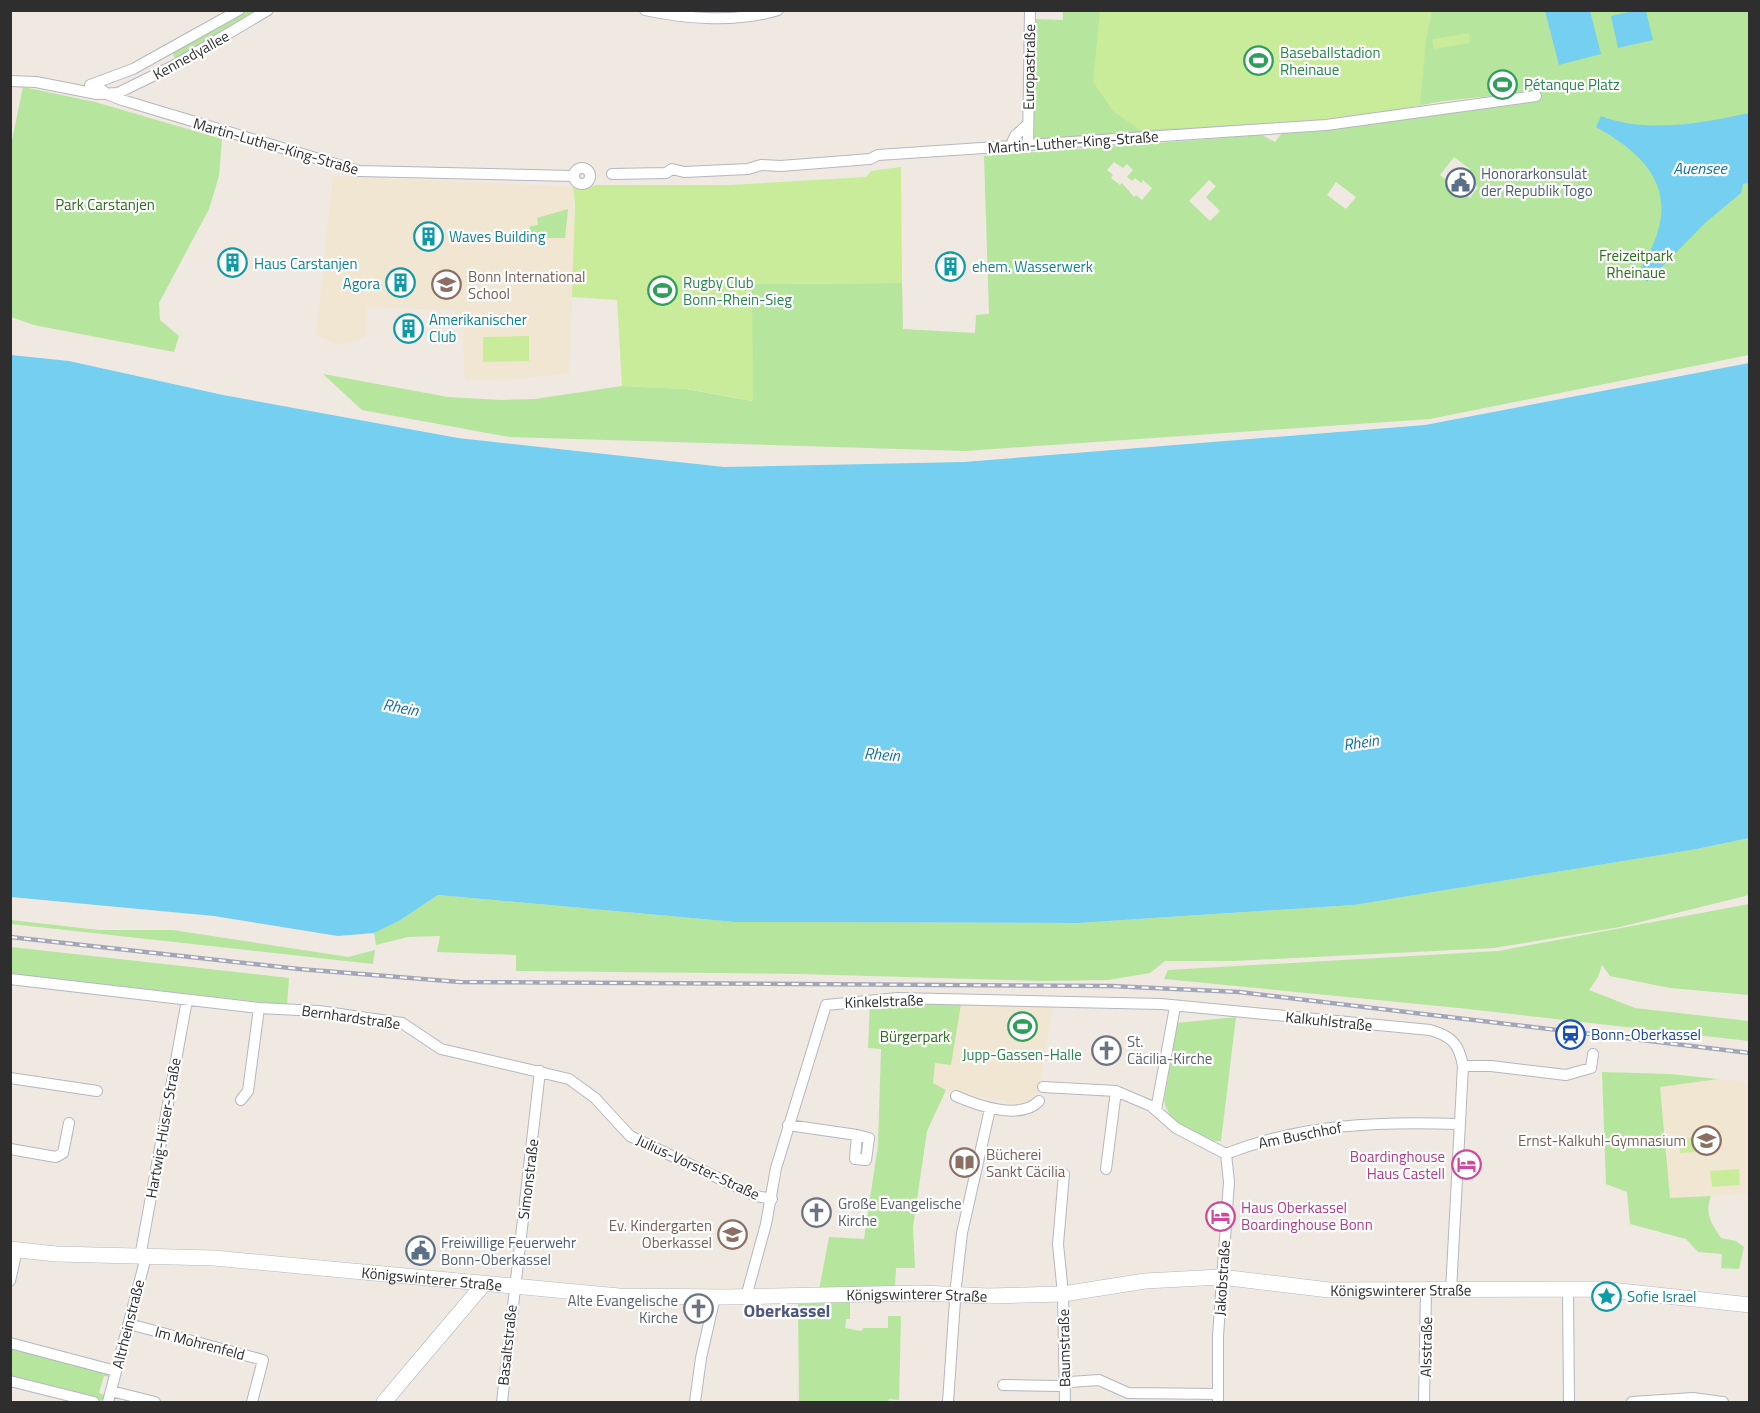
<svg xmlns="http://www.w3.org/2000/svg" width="1760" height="1413" viewBox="0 0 1760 1413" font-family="'Titillium Web',sans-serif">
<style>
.education{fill:#f0e6d1}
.green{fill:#b6e59e;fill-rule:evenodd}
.pitch{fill:#c9ec9a}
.water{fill:#75cff0}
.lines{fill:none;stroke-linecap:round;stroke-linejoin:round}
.street-casing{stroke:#b4b7c1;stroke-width:12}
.secondary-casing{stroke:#b4b7c1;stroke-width:16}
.street{stroke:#fff;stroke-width:10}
.secondary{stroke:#fff;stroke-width:15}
.rail-casing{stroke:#a3a6b8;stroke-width:4.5}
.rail{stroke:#fff;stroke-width:2;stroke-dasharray:7;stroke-linecap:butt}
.labels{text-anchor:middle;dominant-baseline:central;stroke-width:4.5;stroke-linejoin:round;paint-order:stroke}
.leisure-label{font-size:15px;fill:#27864d;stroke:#fff;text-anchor:start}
.street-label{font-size:15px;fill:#2e2e2e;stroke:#fff}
.service-label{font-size:15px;fill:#4e5e75;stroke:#fff;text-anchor:start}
.park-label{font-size:15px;fill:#2c6e1b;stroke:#fff}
.culture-label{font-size:15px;fill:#0d838f;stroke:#fff;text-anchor:start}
.education-label{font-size:15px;fill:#785e54;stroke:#fff;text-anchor:start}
.transit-label{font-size:15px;fill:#164399;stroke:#fff;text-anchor:start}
.worship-label{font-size:15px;fill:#5b616d;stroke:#fff;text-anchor:start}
.hotel-label{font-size:15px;fill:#b23c85;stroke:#fff;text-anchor:end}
.water-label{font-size:16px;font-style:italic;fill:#0d6fa3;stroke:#fff}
.quarter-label{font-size:18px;font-weight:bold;fill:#4d5680;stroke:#fff}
</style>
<rect width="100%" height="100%" fill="#efe9e1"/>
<path class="education" d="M333 176 573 187 575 238 569 373 516 379 465 380 462 315 455 314 454 310 367 307 366 337 338 345 316 335Z
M961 1004 1053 1006 1039 1090 1036 1100 1029 1106 946 1090 933 1083 935 1063 951 1065Z
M1718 1079 1749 1082V1193L1670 1199 1659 1087Z"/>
<path class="green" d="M245 11H261L176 60 172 53Z
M1063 11H1749V355L1430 419 965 451 509 437 362 410 323 374 448 397 501 400 535 399 622 386 686 389 752 401 751 284 902 283 903 329 975 333 976 315 989 314 984 156 1262 135 1275 142 1282 133 1520 104 1519 93 1444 101 1325 123 1032 142 1036 19 1063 20ZM1454 157 1470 169 1465 177 1478 187 1470 198 1440 175ZM1114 162 1123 168 1127 164 1133 170 1127 177 1132 181 1135 178 1141 183 1143 180 1152 188 1142 200 1136 195 1134 197 1122 183 1120 185 1111 178 1113 175 1107 170ZM1209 180 1216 186 1206 197 1220 211 1210 221 1189 201ZM1336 182 1356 197 1346 209 1327 195Z
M23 87 95 102 222 139 219 176 209 209 159 303 160 320 179 336 174 352 34 325 11 317V145Z
M568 209 565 238H548L528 233 530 226 538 225 537 218Z
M1749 838V895L1620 927 1494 948 1233 961H1165L1150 973 1108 980 1044 981 800 974 516 971V955L437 952 440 936 408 937 376 945 374 933 399 921 438 895 735 922 1078 923 1354 905 1697 849Z
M1749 904V995L1670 988 1610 976 1602 965 1598 977 1589 990 1635 1008 1749 1021V1041L1459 1008 1164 979 1168 970 1498 951Z
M11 920 99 930H173L348 957 375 950 373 964 11 924Z
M11 947 289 978 287 1005 11 974Z
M870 1003 961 1004 951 1065 935 1063 933 1083 946 1090 927 1131 913 1227 915 1268H896L895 1288 819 1290 829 1237 864 1239 878 1145 881 1049 868 1048Z
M1236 1017 1221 1141H1214C1193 1132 1170 1126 1164 1101L1177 1023Z
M1602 1072 1670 1074 1718 1079 1660 1087 1670 1198 1711 1196C1704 1214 1712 1224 1721 1238L1736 1241 1744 1247 1739 1269 1721 1268 1722 1254 1698 1252 1686 1239 1630 1224 1627 1192 1606 1184Z
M850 1301V1319H846L845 1328 861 1331 863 1328H888V1316H901L899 1400 889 1399 888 1402H799L798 1304Z
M10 1345 110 1373 111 1377 104 1376 99 1393 106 1395 104 1399 99 1401 11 1378Z"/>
<path class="pitch" d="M1100 11H1432L1426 41 1420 105 1329 120 1140 130 1113 111 1093 82Z
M1469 33 1470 43 1434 49 1432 39Z
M901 167 902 283 752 284 753 401 687 389 622 386 617 300 572 297 575 205 573 187 586 189 595 185H730L866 177 871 171Z
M529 336V361L483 362V337Z
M1710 1136 1711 1151 1680 1153 1679 1139Z
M1739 1169 1740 1185 1712 1187 1710 1171Z"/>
<path class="water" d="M1545 11H1590L1601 54 1559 65Z
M1633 11H1646L1653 40 1618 48 1611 16Z
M1749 113V183L1743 184 1741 193 1705 223 1647 282 1637 274C1682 206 1663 164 1596 127L1601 116C1647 134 1703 123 1749 113Z
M11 355 69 361 223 395 458 438 724 467 964 462 1425 425 1749 363V838L1697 849 1354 905 1078 923 735 922 438 895 399 921 374 933 338 936 214 916 11 897Z"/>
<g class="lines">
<defs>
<path id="street" d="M645 10C686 19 737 23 778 10
M10 81 36 82 97 94 118 93 175 65 268 10
M94 84 107 94 122 100 359 171 573 176
M90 85 133 69 239 10
M1028 146 1030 10
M1010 147 1015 136 1028 124
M574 176a8 8 0 1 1 16 0a8 8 0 1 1-16 0Z
M612 174 666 173 672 169 684 172 748 169 761 165 781 166 870 159 878 155 1326 125 1536 96
M10 979 259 1008 319 1011 402 1023 441 1049 569 1079 595 1098 630 1136 756 1196 772 1199
M1463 1066H1491L1566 1075 1591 1068 1593 1054
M10 1078 97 1091
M1043 1087 1116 1091 1151 1106 1176 1128 1226 1154C1301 1124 1380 1121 1459 1124
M956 1096C976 1105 1020 1121 1039 1101
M241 1100 248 1091 259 1008
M1156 1110 1175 1007
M788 1125 857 1135 855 1159 866 1160 869 1138 857 1135
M10 1149 56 1157 63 1153 69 1123
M1106 1169 1116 1091
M1064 1174 1058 1244 1063 1294 1065 1402
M140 1257 187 1000
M10 1281 17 1250
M1568 1288 1569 1402
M746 1297 766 1224 776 1168 826 1005 898 998 1161 1004 1430 1030C1451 1036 1459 1043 1463 1066L1451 1291
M129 1324 263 1360 252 1402
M10 1343 116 1371
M10 1381 94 1402
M1003 1385 1058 1386 1070 1382 1099 1380 1128 1393 1218 1394
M111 1391 155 1402
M108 1402 146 1257
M502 1402 540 1071
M695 1402 701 1358 715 1297
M948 1402 956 1286 962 1233 990 1109
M1218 1402V1336L1229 1182 1226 1154
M1424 1402 1426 1291
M1632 1402 1693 1398 1723 1402"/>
<g id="secondary">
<path id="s1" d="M10 1249 56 1254 214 1258 619 1296 726 1297 921 1293 988 1296 1063 1294 1145 1281 1221 1277 1329 1290 1601 1289 1750 1305"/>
<path d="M384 1402 483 1285"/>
</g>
</defs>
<use href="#street" class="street-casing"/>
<use href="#secondary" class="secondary-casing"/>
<use href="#street" class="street"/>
<use href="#secondary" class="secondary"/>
<defs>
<path id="rail" d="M10 937 299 969 460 982 1111 986 1239 992 1750 1053"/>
</defs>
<use href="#rail" class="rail-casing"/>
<use href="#rail" class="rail"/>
</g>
<defs>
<symbol id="stadium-ring" viewBox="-11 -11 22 22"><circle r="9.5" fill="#fff" stroke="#2e9e5b" stroke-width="1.5"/><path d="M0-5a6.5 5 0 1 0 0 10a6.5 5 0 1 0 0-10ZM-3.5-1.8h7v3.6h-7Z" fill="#2e9e5b"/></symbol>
<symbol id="civic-ring" viewBox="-11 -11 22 22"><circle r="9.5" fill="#fff" stroke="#5c6f8a" stroke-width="1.5"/><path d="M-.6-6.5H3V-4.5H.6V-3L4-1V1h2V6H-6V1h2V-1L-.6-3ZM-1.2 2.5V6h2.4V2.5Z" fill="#5c6f8a"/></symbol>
<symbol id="building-ring" viewBox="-11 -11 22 22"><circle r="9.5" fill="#fff" stroke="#0f9aa8" stroke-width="1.5"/><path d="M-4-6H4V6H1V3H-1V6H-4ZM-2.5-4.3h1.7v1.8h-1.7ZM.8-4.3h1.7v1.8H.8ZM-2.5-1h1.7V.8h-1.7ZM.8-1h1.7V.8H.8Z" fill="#0f9aa8"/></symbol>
<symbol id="school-ring" viewBox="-11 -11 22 22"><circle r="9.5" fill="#fff" stroke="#8d6e63" stroke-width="1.5"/><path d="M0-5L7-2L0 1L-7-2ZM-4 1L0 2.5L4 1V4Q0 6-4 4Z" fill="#8d6e63"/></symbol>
<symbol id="station-ring" viewBox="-11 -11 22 22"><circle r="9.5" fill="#fff" stroke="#1a4fb4" stroke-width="1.5"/><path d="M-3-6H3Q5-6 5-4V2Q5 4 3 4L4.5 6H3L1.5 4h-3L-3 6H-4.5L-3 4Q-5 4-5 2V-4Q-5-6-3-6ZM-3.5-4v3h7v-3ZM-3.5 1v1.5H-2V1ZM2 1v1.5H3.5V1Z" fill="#1a4fb4"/></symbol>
<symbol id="church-ring" viewBox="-11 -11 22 22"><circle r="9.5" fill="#fff" stroke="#6b7280" stroke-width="1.5"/><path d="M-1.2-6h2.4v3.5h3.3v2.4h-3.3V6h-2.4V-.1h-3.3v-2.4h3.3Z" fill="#6b7280"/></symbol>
<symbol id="library-ring" viewBox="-11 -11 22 22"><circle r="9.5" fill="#fff" stroke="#8d6e63" stroke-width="1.5"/><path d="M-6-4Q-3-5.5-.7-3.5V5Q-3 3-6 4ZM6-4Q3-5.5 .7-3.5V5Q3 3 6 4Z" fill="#8d6e63"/></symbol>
<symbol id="hotel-ring" viewBox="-11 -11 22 22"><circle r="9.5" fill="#fff" stroke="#d1479c" stroke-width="1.5"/><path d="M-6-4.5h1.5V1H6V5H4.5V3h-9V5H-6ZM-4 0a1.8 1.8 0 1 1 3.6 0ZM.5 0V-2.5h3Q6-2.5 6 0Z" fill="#d1479c"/></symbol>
<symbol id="sight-ring" viewBox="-11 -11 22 22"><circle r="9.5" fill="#fff" stroke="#0f9aa8" stroke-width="1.5"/><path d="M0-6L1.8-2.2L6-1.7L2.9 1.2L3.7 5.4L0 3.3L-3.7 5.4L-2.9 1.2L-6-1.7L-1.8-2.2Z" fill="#0f9aa8"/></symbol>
</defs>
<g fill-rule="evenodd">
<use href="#stadium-ring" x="1242" y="44" width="33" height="33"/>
<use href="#stadium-ring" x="1486" y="68" width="33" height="33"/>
<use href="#civic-ring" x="1444" y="166" width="33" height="33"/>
<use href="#building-ring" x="412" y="220" width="33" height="33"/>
<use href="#building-ring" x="216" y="246" width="33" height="33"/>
<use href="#building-ring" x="934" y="250" width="33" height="33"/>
<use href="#building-ring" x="384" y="266" width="33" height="33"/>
<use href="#school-ring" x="430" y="268" width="33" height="33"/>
<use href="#stadium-ring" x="646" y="274" width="33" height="33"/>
<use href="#building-ring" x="392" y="312" width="33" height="33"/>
<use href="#stadium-ring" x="1006" y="1010" width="33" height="33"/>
<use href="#station-ring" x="1554" y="1018" width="33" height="33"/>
<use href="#church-ring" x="1090" y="1034" width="33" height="33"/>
<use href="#school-ring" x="1690" y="1124" width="33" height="33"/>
<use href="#library-ring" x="948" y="1146" width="33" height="33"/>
<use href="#hotel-ring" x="1450" y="1148" width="33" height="33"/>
<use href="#church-ring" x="800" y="1196" width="33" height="33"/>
<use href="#hotel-ring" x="1204" y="1200" width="33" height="33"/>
<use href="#school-ring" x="716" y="1218" width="33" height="33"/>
<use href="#civic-ring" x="404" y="1234" width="33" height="33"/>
<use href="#sight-ring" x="1590" y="1280" width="33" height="33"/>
<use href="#church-ring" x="682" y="1292" width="33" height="33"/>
</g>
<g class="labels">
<g class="leisure-label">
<text x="1280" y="52">Baseballstadion<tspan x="1280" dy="17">Rheinaue</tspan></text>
<text x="1524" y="84">Pétanque Platz</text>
<text x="683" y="282">Rugby Club<tspan x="683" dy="17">Bonn-Rhein-Sieg</tspan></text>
<text x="1022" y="1054" text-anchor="middle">Jupp-Gassen-Halle</text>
</g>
<g class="street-label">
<text transform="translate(191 55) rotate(-29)">Kennedyallee</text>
<text transform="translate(1029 67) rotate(-89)">Europastraße</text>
<text transform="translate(1073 142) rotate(-4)">Martin-Luther-King-Straße</text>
<text transform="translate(276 146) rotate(16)">Martin-Luther-King-Straße</text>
<text transform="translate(884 1001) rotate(-2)">Kinkelstraße</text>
<text transform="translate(351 1017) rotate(8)">Bernhardstraße</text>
<text transform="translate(1329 1021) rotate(6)">Kalkuhlstraße</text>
<text transform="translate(163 1128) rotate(-80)">Hartwig-Hüser-Straße</text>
<text transform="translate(1300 1135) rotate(-11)">Am Buschhof</text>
<text transform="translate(698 1167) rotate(25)">Julius-Vorster-Straße</text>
<text transform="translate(528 1179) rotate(-83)">Simonstraße</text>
<text transform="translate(1222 1278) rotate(-86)">Jakobstraße</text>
<text stroke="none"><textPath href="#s1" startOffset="423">Königswinterer Straße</textPath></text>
<text stroke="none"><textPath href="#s1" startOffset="1395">Königswinterer Straße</textPath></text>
<text stroke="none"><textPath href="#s1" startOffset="909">Königswinterer Straße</textPath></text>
<text transform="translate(128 1324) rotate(-76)">Altrheinstraße</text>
<text transform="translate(200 1343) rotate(15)">Im Mohrenfeld</text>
<text transform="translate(507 1345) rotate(-84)">Basaltstraße</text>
<text transform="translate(1426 1347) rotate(-89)">Alsstraße</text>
<text transform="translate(1064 1348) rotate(-91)">Baumstraße</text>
</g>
<g class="service-label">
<text x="1481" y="173">Honorarkonsulat<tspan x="1481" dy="17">der Republik Togo</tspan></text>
<text x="441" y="1242">Freiwillige Feuerwehr<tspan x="441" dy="17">Bonn-Oberkassel</tspan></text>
</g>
<g class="park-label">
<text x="105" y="204">Park Carstanjen</text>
<text x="1636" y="255">Freizeitpark<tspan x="1636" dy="17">Rheinaue</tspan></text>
<text x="915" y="1036">Bürgerpark</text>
</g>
<g class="culture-label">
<text x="449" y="236">Waves Building</text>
<text x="254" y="263">Haus Carstanjen</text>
<text x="972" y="266">ehem. Wasserwerk</text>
<text x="380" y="283" text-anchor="end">Agora</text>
<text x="429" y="319">Amerikanischer<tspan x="429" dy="17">Club</tspan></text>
<text x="1627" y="1296">Sofie Israel</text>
</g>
<g class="education-label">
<text x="468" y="276">Bonn International<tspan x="468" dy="17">School</tspan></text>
<text x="1686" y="1140" text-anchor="end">Ernst-Kalkuhl-Gymnasium</text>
<text x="986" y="1154">Bücherei<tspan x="986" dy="17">Sankt Cäcilia</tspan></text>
<text x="712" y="1225" text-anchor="end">Ev. Kindergarten<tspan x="712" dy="17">Oberkassel</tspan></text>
</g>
<g class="transit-label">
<text x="1591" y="1034">Bonn-Oberkassel</text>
</g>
<g class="worship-label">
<text x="1127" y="1041">St.<tspan x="1127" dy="17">Cäcilia-Kirche</tspan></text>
<text x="838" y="1203">Große Evangelische<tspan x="838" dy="17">Kirche</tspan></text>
<text x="678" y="1300" text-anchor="end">Alte Evangelische<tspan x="678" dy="17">Kirche</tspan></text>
</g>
<g class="hotel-label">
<text x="1445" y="1156">Boardinghouse<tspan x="1445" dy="17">Haus Castell</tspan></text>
<text x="1241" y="1207" text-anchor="start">Haus Oberkassel<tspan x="1241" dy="17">Boardinghouse Bonn</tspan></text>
</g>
<g class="water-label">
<text x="1700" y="168">Auensee</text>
<text transform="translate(401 707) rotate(11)">Rhein</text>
<text transform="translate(1361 742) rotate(-8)">Rhein</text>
<text transform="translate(882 754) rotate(4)">Rhein</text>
</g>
<g class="quarter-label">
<text x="787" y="1310">Oberkassel</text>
</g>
</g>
<rect width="1760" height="1413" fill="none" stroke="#2e2e2e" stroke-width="24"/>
</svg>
